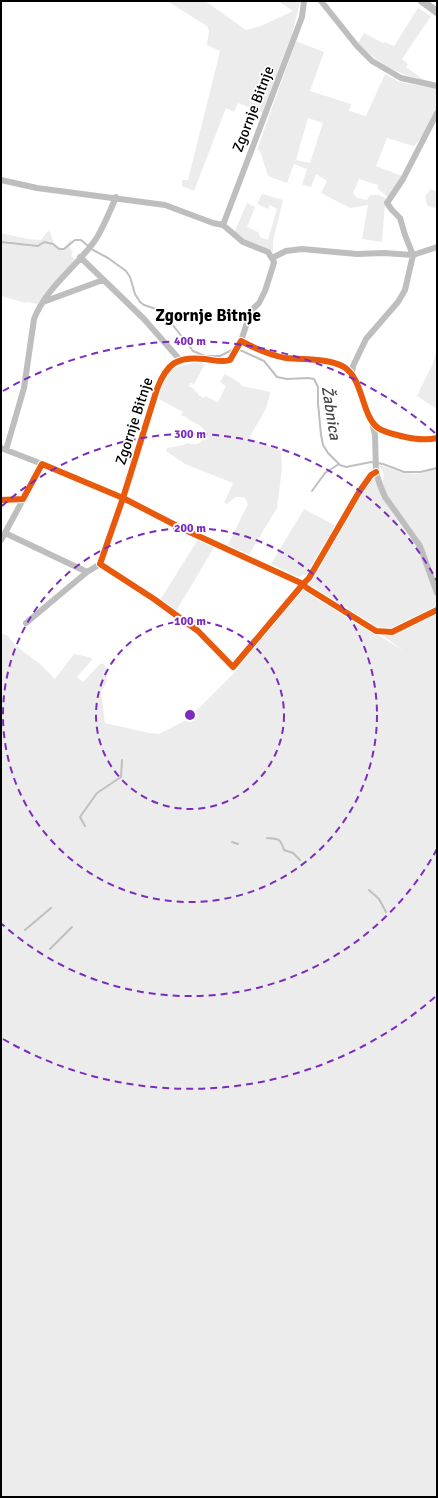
<svg xmlns="http://www.w3.org/2000/svg" width="438" height="1498" viewBox="0 0 438 1498" font-family="Signika,sans-serif">
<style>
.green{fill:#ececec;fill-rule:evenodd}
.lines{fill:none;stroke-linecap:round;stroke-linejoin:round}
.stream{stroke:#bfbfbf;stroke-width:2}
.minor{stroke:#bebebe;stroke-width:6}
.major{stroke:#bebebe;stroke-width:8}
.cycleway-casing{stroke:#fff;stroke-width:8}
.cycleway{stroke:#e8590c;stroke-width:6}
.ring{fill:none;stroke:#7b2cbf;stroke-width:2;stroke-dasharray:7 5}
.labels{text-anchor:middle;dominant-baseline:central;stroke-width:3.5;stroke-linejoin:round;paint-order:stroke}
.street-label{font-size:15px;fill:#000;stroke:#fff}
.water-label{font-size:16px;font-style:italic;fill:#444;stroke:#fff}
.quarter-label{font-size:17px;font-weight:bold;fill:#000;stroke:#fff}
.centre{fill:#7b2cbf;stroke:#fff;stroke-width:2}
.ring-label{font-size:12px;text-anchor:middle;font-weight:bold;fill:#7b2cbf;stroke:#fff;stroke-width:3.5;stroke-linejoin:round;paint-order:stroke}
</style>
<rect width="100%" height="100%" fill="#fff"/>
<path class="green" d="M167 1H205L246 30 261 26 293 11 278 1H300L291 39 263 113 238 103 234 112 226 108 194 191 182 186V180H188L220 51 207 45 209 31 207 26Z
M418 8 431 16 402 59 408 64 406 67 424 80C395 73 379 64 358 43L364 33 383 43 385 42 394 46Z
M296 41 324 52 310 91 351 104 349 111 366 116 385 74 399 82 437 89C437 95 438 102 437 108 435 120 422 138 414 146L387 138 376 166 402 176 388 197 378 189V185L359 179 353 193 357 198 367 200 370 195H379L387 199 385 203 382 242 362 239 368 205 350 208 321 193 327 181 316 174 311 187 302 185 307 169 294 164 287 183 268 176 260 151 257 150ZM308 118 323 123 310 163 296 160Z
M431 189 437 192V209L427 205 425 196Z
M262 194 283 200 273 241V252L247 242 234 233 247 203 255 207 247 227 258 232 260 237 268 240 277 209 270 205 268 209 257 204Z
M50 231 54 244 63 249 70 240 73 242 69 247 73 252 71 256 75 259 37 304 28 302 26 303 1 296V233L28 239 41 240 47 232Z
M437 349V409L417 396 433 363Z
M197 362 205 364 194 384 190 383 189 386 194 389V391L198 393V395L204 398 205 396 218 402 226 386 220 382 225 374 239 382 242 386 270 392C268 412 257 421 250 438L281 451 282 468 277 508 248 556 227 547 248 504 245 498C233 495 235 499 227 504L224 503 233 483 185 464 166 451 167 448 184 445 188 443C194 445 198 445 203 440L204 430 199 425 188 419 186 417 181 415 183 412 157 398 167 373 173 368Z
M379 465 403 473 418 474 437 468V586L422 545 392 504 382 484 384 474Z
M373 477 376 478C381 501 397 520 410 539H413C423 556 437 590 437 608L392 630H375L306 585 350 512Z
M304 509 338 527 307 576 304 575 299 577 271 564Z
M199 538 215 546 176 611 160 600Z
M301 590H305L404 651 382 635 391 634 437 614V1497H1V633L8 636 16 646 40 664 55 679 74 654 89 657 92 659 91 661 77 677 83 682 100 664 102 663 105 665C107 674 109 684 101 691L105 723 149 733 159 734 188 719 233 674Z"/>
<g class="lines">
<path class="stream" d="M1 242 38 246 44 242 53 244 59 249H64L75 240H81L93 250 108 258 126 271 130 277 135 294 140 302 144 305 156 309 165 315 193 351 205 356H220L234 349 240 350 264 361 277 377 287 379 308 378 314 379 318 387V403L321 435 323 445 328 453 340 465 346 467 371 462 383 464 404 472H420L437 468
M312 491 325 473 339 464
M85 826 80 817 97 793 121 777 122 760
M267 838C279 839 280 838 284 850L293 853 300 860
M232 842 238 844
M369 890 379 899 386 912
M25 930 51 908
M50 949 72 927"/>
<path class="minor" d="M321 1 357 46 372 61 401 78 437 86
M1 180 37 188 165 205 213 223 223 225
M80 257 144 319 180 360
M272 258 286 251 302 249 357 254 384 253 413 255 437 247
M43 302 103 280
M241 341C256 349 269 355 286 358 305 360 327 358 344 367 364 380 361 415 378 428 384 432 393 434 401 436 413 439 424 441 437 438
M352 374 353 366 366 339 398 302 405 290 413 255 405 235 400 218 392 210 387 203 403 179 437 113
M372 422 375 435 376 472 380 485 385 497 420 546 437 593
M1 448 42 464 123 498 157 389C167 363 177 356 205 359 214 360 221 363 230 360L241 341 251 311 259 303 265 291 273 266 274 262 268 252 243 242 223 225 302 17 304 1
M6 450 24 388 34 319C47 286 77 267 96 239 104 226 110 211 116 197
M42 464 5 533 87 572
M376 472 371 475 359 492 309 578 303 584 233 667 198 631 154 599 100 564 123 498 183 529 303 584 307 588 376 631 392 632 437 610
M1 500 23 499
M1 540 5 533
M26 623 87 572 100 564"/>
<path class="major" d="M422 1 437 12"/>
<defs>
<path id="cycleway" d="M376 472 371 475 359 492 309 578 303 584 233 667 198 631 154 599 100 564 123 498 183 529 303 584 307 588 376 631 392 632 437 610
M1 500 23 499 42 464 123 498 157 389C167 363 177 356 205 359 214 360 221 363 230 360L241 341C256 349 269 355 286 358 305 360 327 358 344 367 364 380 361 415 378 428 384 432 393 434 401 436 413 439 424 441 437 438"/>
</defs>
<use href="#cycleway" class="cycleway-casing"/>
<use href="#cycleway" class="cycleway"/>
</g>
<g class="ring">
<circle cx="190" cy="715" r="94"/>
<circle cx="190" cy="715" r="187"/>
<path d="M437 849A281 281 0 0 1 2 924M2 506A281 281 0 0 1 437 581"/>
<path d="M435 997A374 374 0 0 1 3 1039M3 391A374 374 0 0 1 435 433"/>
</g>
<g class="labels">
<g class="street-label">
<text transform="translate(253 109) rotate(-69)">Zgornje Bitnje</text>
<text transform="translate(134 421) rotate(-72)">Zgornje Bitnje</text>
</g>
<g class="water-label">
<text transform="translate(331 413) rotate(81)">Žabnica</text>
</g>
<g class="quarter-label">
<text x="208" y="315">Zgornje Bitnje</text>
</g>
</g>
<circle cx="190" cy="715" r="6" class="centre"/>
<g class="ring-label">
<text x="190" y="345">400 m</text>
<text x="190" y="438">300 m</text>
<text x="190" y="532">200 m</text>
<text x="190" y="625">100 m</text>
</g>
<rect width="438" height="1498" fill="none" stroke="#000000" stroke-width="4"/>
</svg>
